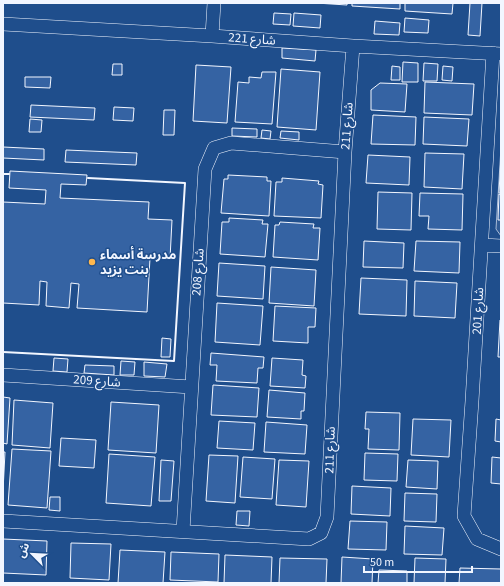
<svg xmlns="http://www.w3.org/2000/svg" width="504" height="586" viewBox="0 0 504 586" font-family="'Source Sans 3','Noto Sans Arabic',sans-serif">
<style>
.parking{fill:#305b95;stroke:#a8bbd7}
.building{fill:#3563a3;stroke:#f2f6ff}
.lines{fill:none;stroke-linecap:round;stroke-linejoin:round}
.minor-casing{stroke:#f2f6ff;stroke-width:14}
.minor{stroke:#1f4e8c;stroke-width:13}
.wall{stroke:#f2f6ff;stroke-width:2}
.poi-dot{fill:#ffb74d;stroke:#1f4e8c;stroke-width:1.5}
.labels{text-anchor:middle;dominant-baseline:central;stroke-width:3;stroke-linejoin:round;paint-order:stroke}
.street-label{font-size:13px;fill:#f2f6ff;stroke:#1f4e8c}
.poi-label{font-size:13px;font-weight:bold;fill:#f2f6ff;stroke:#1f4e8c;text-anchor:start}
</style>
<rect width="100%" height="100%" fill="#1f4e8c"/>
<path class="parking" d="M501 147V236L496 229Z"/>
<path class="building" d="M316 3H347V5Z
M352 3H400V9L352 6Z
M405 3H453L452 14 405 11Z
M470 3H482L480 36 468 35Z
M274 13 291 14 290 25 273 24Z
M294 13 321 15 320 28 293 26Z
M405 18 429 20 428 33 404 32Z
M375 21 400 23 399 35 374 34Z
M282 48 316 50 315 61 282 58Z
M403 62 418 63V82H402Z
M424 63 438 64 437 81H423Z
M113 64H122V75H112Z
M196 65 231 67 227 123 193 121Z
M392 66 400 67V80H391Z
M443 66 453 67 452 81 442 80Z
M281 69 320 72 316 130 277 127Z
M262 72H276L272 124 235 122 238 82 249 83V77L261 78Z
M25 77H51L50 88 25 87Z
M425 82 474 84 472 115 424 113Z
M380 83 407 84 405 112 371 110V90Z
M31 105 95 108 94 120 30 117Z
M114 107 134 108 133 121 113 120Z
M164 110H175L174 135H163Z
M373 115 416 117 415 145 371 144Z
M424 117 469 119 467 146 423 144Z
M30 119 42 120 41 132H29Z
M232 128 257 129V137L232 136Z
M262 130 271 131 270 139 261 138Z
M281 131 299 132V140L280 138Z
M3 147 44 149V160L3 158Z
M66 150 137 153 136 165 65 162Z
M425 153 464 154 462 189 424 187Z
M368 155 410 157 409 185 366 183Z
M501 155V193H499Z
M10 171 87 175 86 185 61 184 60 198 149 202 148 219 172 220 170 259 150 258 147 312 77 308 79 284 71 283 69 308 46 306 47 282 40 281 39 305 3 303V202L45 204 46 190 9 188Z
M228 175 267 177V181H271L269 216 221 213 224 179H228Z
M282 178 319 181 318 184 323 185 321 218 274 216 276 182H282Z
M378 192 412 193 411 230 377 229Z
M420 193 463 194 462 230 428 229 429 216H419Z
M499 194 501 195V220H498Z
M229 218 263 220 262 224H268L265 257 220 254 222 222H229Z
M280 222 314 224 313 228H320L318 260 273 257 275 225H279Z
M364 241 404 243 403 268 363 267Z
M416 241 460 242 459 273 414 271Z
M219 263 265 266 263 299 217 296Z
M271 267 316 270 314 306 269 303Z
M361 278 407 280 406 316 359 314Z
M415 281 457 283 455 318 414 316Z
M217 303 263 306 260 345 215 342Z
M275 306 316 308 315 327H308V343L273 341Z
M500 320H501V357H498Z
M162 338 171 339 170 357H161Z
M211 353 264 357 263 368H258L257 383 216 381 217 365H210Z
M54 358 68 359 67 372 53 371Z
M272 358 303 360 302 375 306 376 305 388 270 386Z
M121 361 135 362 134 375H120Z
M144 362 167 364 165 377 144 376Z
M85 365 114 366V375L84 373Z
M213 385 259 388 257 417 211 415Z
M269 390 305 393 304 411H301V419L267 417Z
M3 397 10 398 7 444 3 443Z
M14 400 53 403 50 448 12 445Z
M111 402 159 405 156 453 108 450Z
M366 412 400 413 399 450 368 449 369 429H365Z
M413 419 451 420 449 457 411 455Z
M496 419 501 420V442L495 441Z
M219 421 255 423 253 450 217 448Z
M266 422 307 425 305 454 264 452Z
M61 438 96 440 94 468 59 466Z
M12 449 51 451 47 508 8 505Z
M3 452H5L3 491Z
M365 453 398 454 397 481 364 480Z
M109 454 155 457 151 506 106 503Z
M209 455 238 456 235 503 206 501Z
M243 457 275 459 272 499 240 497Z
M492 457 501 458V484L491 483Z
M161 460 174 461 171 501H159Z
M279 460 309 461 306 507 276 505Z
M408 460 438 461 437 489 406 487Z
M352 486 391 488 390 516 351 514Z
M405 493 437 494 436 522 404 521Z
M50 497H60V511L49 510Z
M237 511H250L249 526 236 525Z
M350 521 387 522 386 550 348 549Z
M405 526 444 528 442 555 404 554Z
M3 539 47 541 46 575 3 573Z
M71 543 111 544 109 580 70 578Z
M120 550 165 552 163 583H118Z
M171 552 219 554 218 582 170 580Z
M225 555 272 557 271 583H224Z
M342 557 373 559 372 583H341Z
M280 558 327 559 326 583H279Z
M415 558 446 559 445 583H414Z
M460 568 501 569V583H459Z
M379 570 407 571V583H378Z"/>
<g class="lines">
<defs>
<path id="minor" d="M3 24 212 36 353 46 501 54
M212 36 214 3
M493 53 472 401 464 516 477 539 501 549
M482 245 501 246
M3 375 191 387
M3 521 309 539 321 533 327 517 345 152 353 46
M183 531 205 169 214 148 231 143 345 152"/>
</defs>
<use href="#minor" class="minor-casing"/>
<use href="#minor" class="minor"/>
<path class="wall" d="M3 174H9
M3 352 174 361 185 183 88 178"/>
</g>
<circle class="poi-dot" cx="92" cy="262" r="4"/>
<g class="labels">
<g class="street-label">
<text transform="translate(252 39) rotate(4)">شارع 221</text>
<text transform="translate(347 126) rotate(-86)">شارع 211</text>
<text transform="translate(198 272) rotate(-86)">شارع 208</text>
<text transform="translate(478 311) rotate(-87)">شارع 201</text>
<text transform="translate(97 381) rotate(4)">شارع 209</text>
<text transform="translate(330 450) rotate(-88)">شارع 211</text>
</g>
<g class="poi-label">
<text x="100" y="255">مدرسة أسماء<tspan x="100" dy="15">بنت يزيد</tspan></text>
</g>
</g>
<rect width="504" height="586" fill="none" stroke="#f2f6ff" stroke-width="8"/>
<g transform="translate(32 554) rotate(294)" stroke="#1f4e8c" stroke-width="3" paint-order="stroke">
<path d="M0-3L7 15L0 10L-7 15Z" fill="#f2f6ff"/>
<text y="-6" font-size="11" font-weight="bold" text-anchor="middle" fill="#f2f6ff">ش</text>
</g>
<path d="M364 566v6h108v-6" fill="none" stroke="#f2f6ff" stroke-width="2"/>
<text x="370" y="566" font-size="12" fill="#f2f6ff" stroke="#1f4e8c" stroke-width="3" paint-order="stroke">50 m</text>
</svg>
